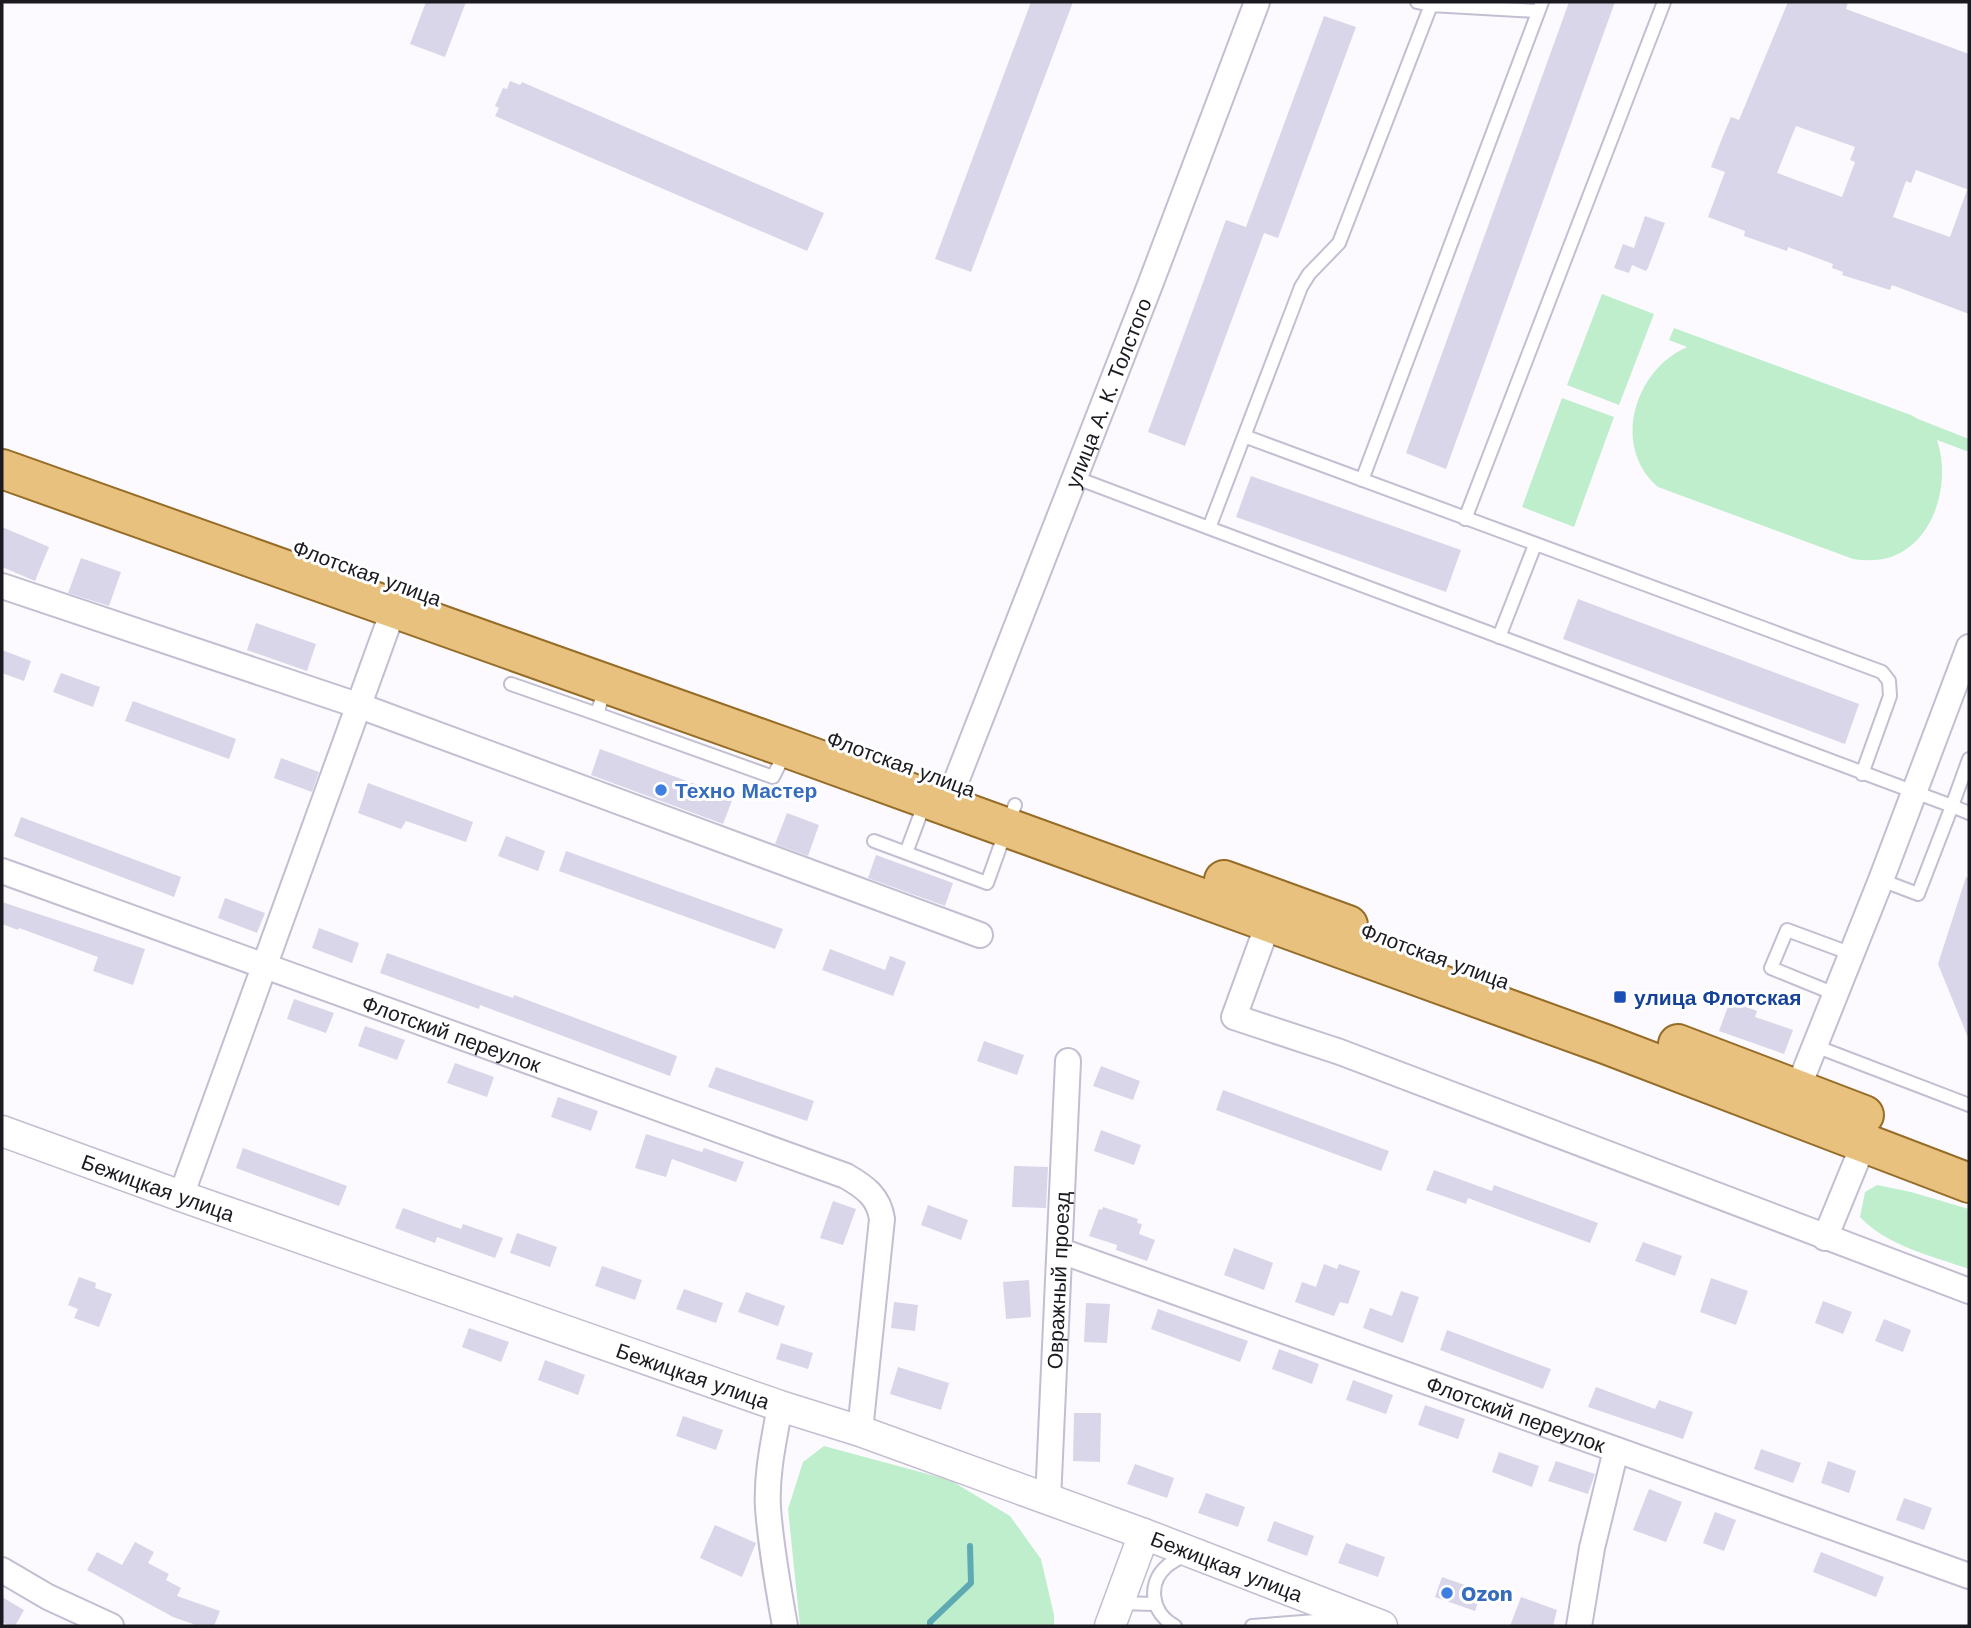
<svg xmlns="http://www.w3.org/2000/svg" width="1971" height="1628" viewBox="0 0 1971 1628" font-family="'Work Sans',sans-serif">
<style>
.green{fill:#bfeecd}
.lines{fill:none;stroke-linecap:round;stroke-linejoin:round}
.stream{stroke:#5eaab3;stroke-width:6}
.building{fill:#d9d6ea;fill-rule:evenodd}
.service-casing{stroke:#c3bed1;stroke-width:16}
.minor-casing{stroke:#c3bed1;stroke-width:28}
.tertiary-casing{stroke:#c3bed1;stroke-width:33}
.primary-casing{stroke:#966c27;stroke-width:42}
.service{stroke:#fff;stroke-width:12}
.minor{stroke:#fff;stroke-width:24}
.tertiary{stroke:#fff;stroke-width:30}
.primary{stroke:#e8c17f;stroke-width:38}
.shop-dot{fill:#3f7fe0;stroke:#fff;stroke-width:2.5}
.transit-dot{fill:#1a4fb4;stroke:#fff;stroke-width:2.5}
.labels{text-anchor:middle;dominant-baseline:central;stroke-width:6;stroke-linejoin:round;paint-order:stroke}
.street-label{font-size:21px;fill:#1c1a21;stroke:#fff}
.shop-label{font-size:21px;font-weight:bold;fill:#366cbe;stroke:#fff;text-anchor:start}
.transit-label{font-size:21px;font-weight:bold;fill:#164399;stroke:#fff;text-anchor:start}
</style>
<rect width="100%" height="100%" fill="#fcfafe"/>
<path class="green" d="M1602 294 1654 314 1619 405 1567 385Z
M1674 328 1911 415 1918 419 1969 439V452L1937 440C1951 481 1936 541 1891 557 1879 561 1866 561 1853 559L1658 487C1611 447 1634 370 1687 347L1669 340Z
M1562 398 1614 417 1574 527 1522 507Z
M1877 1185 1911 1192 1969 1209V1269C1932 1256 1887 1246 1860 1217L1865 1192Z
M824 1446 950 1480 1010 1516 1041 1559 1054 1615V1626H800L788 1509 803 1462Z"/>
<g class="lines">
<path class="stream" d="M930 1626V1622L971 1583 970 1546"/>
</g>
<path class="building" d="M426 2H466L445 57 410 44Z
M1031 2H1073L971 272 935 259Z
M1569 2H1615L1446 469 1406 453Z
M1788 2H1848L1846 9 1969 54V190L1916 170 1911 183 1906 181 1893 217 1950 237 1967 190H1969V314L1892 285 1890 290 1842 275 1843 272 1832 268 1833 264 1788 247 1787 251 1744 236 1745 231 1708 217 1725 172 1711 167 1723 136 1731 117 1739 120ZM1796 126 1855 147 1850 160 1855 162 1842 197 1777 173Z
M1324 16 1356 27 1278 238 1264 233 1185 446 1148 432 1226 220 1246 227Z
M510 81 520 85 522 82 824 213 807 251 495 116 499 108 495 106 503 88 507 89Z
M1645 216 1665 223 1648 268 1646 271 1632 265 1629 273 1614 268 1623 244 1634 248Z
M1251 476 1461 550 1446 592 1236 517Z
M2 527 49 547 35 581 2 567Z
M81 558 121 572 109 606 68 593Z
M1578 599 1859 704 1845 744 1563 639Z
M256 623 316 644 307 671 247 650Z
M2 650 31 661 24 681 2 673Z
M61 673 100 687 93 707 53 692Z
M133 701 236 739 229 759 125 721Z
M600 749 733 798 723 824 591 775Z
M281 758 319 772 312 792 274 778Z
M368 783 473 822 466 842 406 821 401 829 358 813Z
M787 813 819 825 808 856 775 844Z
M21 817 181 877 174 897 14 836Z
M506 836 545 851 538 871 498 856Z
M566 851 783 929 775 949 559 871Z
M876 855 953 883 945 906 868 878Z
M1966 877 1969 878V1040L1938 964Z
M225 898 265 913 257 933 218 918Z
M2 902 145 949 133 985 93 971 98 957 19 928 18 930 2 924Z
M319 928 359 943 352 963 312 948Z
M830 949 885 970 890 956 906 962 893 996 822 970Z
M387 953 513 998 514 995 677 1056 670 1076 480 1005 479 1009 380 973Z
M294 999 334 1013 326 1033 287 1019Z
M1730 1001 1757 1011 1755 1017 1793 1030 1784 1054 1719 1031Z
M365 1026 405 1040 397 1060 358 1046Z
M984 1041 1024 1055 1017 1075 977 1061Z
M455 1063 494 1077 487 1097 447 1083Z
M1101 1066 1140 1081 1133 1100 1093 1086Z
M716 1067 814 1101 807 1121 708 1087Z
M1223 1090 1389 1151 1381 1171 1216 1110Z
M558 1097 598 1111 591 1131 551 1117Z
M1101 1130 1141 1145 1134 1165 1094 1151Z
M646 1134 702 1152 704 1148 744 1162 736 1182 672 1159 666 1177 635 1168Z
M243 1148 347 1186 339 1206 236 1168Z
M1014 1166 1048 1167 1046 1208 1012 1207Z
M1434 1170 1492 1191 1494 1185 1598 1223 1590 1243 1468 1198 1466 1204 1426 1190Z
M833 1201 856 1209 843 1245 820 1238Z
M928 1205 968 1220 961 1240 921 1225Z
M1103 1207 1138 1219 1137 1223 1142 1224 1139 1234 1155 1240 1147 1261 1116 1250 1117 1245 1089 1236 1099 1209 1102 1210Z
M403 1208 461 1229 463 1224 503 1238 495 1258 437 1237 435 1243 395 1228Z
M517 1233 557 1247 550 1267 510 1253Z
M1643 1242 1682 1256 1675 1276 1635 1261Z
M1234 1248 1273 1263 1264 1290 1224 1275Z
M1324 1264 1337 1269 1339 1264 1360 1271 1348 1304 1340 1302 1334 1316 1295 1302 1302 1282 1316 1287Z
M602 1266 642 1280 635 1300 595 1286Z
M79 1277 96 1283 95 1288 112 1294 99 1327 74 1318 78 1309 68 1305Z
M1711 1278 1748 1291 1736 1325 1700 1312Z
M1029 1280 1031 1317 1006 1319 1003 1282Z
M684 1289 723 1303 716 1323 676 1309Z
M1401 1291 1419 1297 1403 1343 1363 1328 1370 1308 1392 1316Z
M746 1292 785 1306 778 1326 738 1312Z
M1823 1301 1852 1312 1843 1334 1815 1323Z
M894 1302 918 1305 915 1331 891 1328Z
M1086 1303 1110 1304 1107 1343 1084 1342Z
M1158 1309 1248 1341 1240 1362 1151 1329Z
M1884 1319 1911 1330 1903 1352 1875 1341Z
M469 1328 509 1342 501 1362 462 1347Z
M1447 1330 1551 1369 1543 1389 1440 1350Z
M781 1343 813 1353 808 1369 776 1359Z
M1279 1349 1319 1364 1312 1384 1272 1369Z
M545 1360 585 1375 578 1395 538 1380Z
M898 1367 949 1383 941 1410 890 1394Z
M1353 1380 1393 1395 1386 1414 1346 1400Z
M1596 1387 1655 1409 1659 1400 1693 1412 1683 1439 1588 1407Z
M1425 1405 1465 1419 1458 1439 1418 1425Z
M1074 1413H1101L1100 1462 1073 1461Z
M683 1416 723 1430 716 1450 676 1436Z
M1761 1449 1801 1463 1793 1483 1754 1469Z
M1499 1452 1539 1466 1532 1487 1492 1472Z
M1556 1461 1595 1474 1588 1494 1548 1481Z
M1828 1461 1856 1471 1849 1493 1821 1483Z
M1135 1464 1174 1478 1167 1498 1127 1484Z
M1649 1489 1682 1502 1666 1542 1633 1530Z
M1206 1493 1245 1507 1238 1527 1198 1513Z
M1904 1498 1932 1508 1924 1530 1896 1520Z
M1715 1512 1736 1520 1724 1551 1703 1543Z
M1274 1521 1314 1536 1307 1556 1267 1541Z
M715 1525 756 1543 742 1577 700 1558Z
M135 1542 154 1552 148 1563 169 1574 166 1580 181 1588 177 1596 220 1611 214 1626H199L173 1617 87 1570 97 1552 122 1565Z
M1346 1543 1385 1557 1378 1577 1338 1563Z
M1821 1552 1884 1577 1876 1597 1813 1572Z
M1442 1577 1482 1591 1475 1611 1435 1597Z
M2 1597 24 1610 15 1626H10L2 1622Z
M1521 1597 1557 1610 1553 1626H1510Z"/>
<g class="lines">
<defs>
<path id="service" d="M1417 2 1431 5 1537 11
M1244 436 1882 672 1889 681 1890 696 1862 774
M1074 477 1209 528 1301 287 1309 274 1339 243 1431 5
M1362 480 1542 2
M1465 519 1664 2
M1209 528 1952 806 1969 759
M1499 637 1535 545
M511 684 597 714 605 688
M597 714 773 777 785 753
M874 841 987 883 1015 805
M906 853 925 802
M1881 880 1918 894 1952 806 1969 813
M1835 994 1771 968 1787 930 1852 954
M1815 1046 1969 1105
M1118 1603 1154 1604
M1175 1626C1152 1614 1146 1584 1167 1566 1173 1561 1180 1558 1186 1554
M1252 1626 1342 1619"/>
<g id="minor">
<path d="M2 586 360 706 980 935"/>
<path id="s1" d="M955 784 1150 285 1257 2"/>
<path id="s2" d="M2 871 846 1176C865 1187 879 1197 882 1219L860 1431"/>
<path d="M1268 924 1234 1017 1340 1052 1969 1291"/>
<path d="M1792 1103 1881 880 1969 647"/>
<path d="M181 1196 394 608"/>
<path d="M1825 1238 1864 1143"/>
<path id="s3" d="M1061 1251 1969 1576"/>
<path d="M780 1406C774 1440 766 1474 768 1508 771 1548 778 1587 785 1626"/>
<path id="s4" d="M1048 1500 1068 1061"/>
<path d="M2 1570 48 1597 111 1626"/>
<path d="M1579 1626 1592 1548 1616 1450"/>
</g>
<g id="tertiary">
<path id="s5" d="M2 1131 181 1196 780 1406 860 1431 1144 1534 1382 1626"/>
<path d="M1110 1626 1144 1534"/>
</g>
<path id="primary" d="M2 469 787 748 1605 1044 1969 1183
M1224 880 1348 925
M1678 1044 1864 1115"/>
</defs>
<use href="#service" class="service-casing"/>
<use href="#minor" class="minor-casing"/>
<use href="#tertiary" class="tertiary-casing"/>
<use href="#primary" class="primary-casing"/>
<use href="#service" class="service"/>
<use href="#minor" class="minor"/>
<use href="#tertiary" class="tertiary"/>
<use href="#primary" class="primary"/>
</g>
<g class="shop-dot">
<circle cx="661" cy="790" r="7"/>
<circle cx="1447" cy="1593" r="7"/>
</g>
<rect class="transit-dot" x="1613" y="990" width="14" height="14" rx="3.5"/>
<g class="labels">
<g class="street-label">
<text stroke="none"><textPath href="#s1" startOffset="420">улица А. К. Толстого</textPath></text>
<text transform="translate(367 573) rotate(20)">Флотская улица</text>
<text transform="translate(901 764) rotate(20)">Флотская улица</text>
<text transform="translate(1435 956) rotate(20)">Флотская улица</text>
<text stroke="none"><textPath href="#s2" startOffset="478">Флотский переулок</textPath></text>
<text stroke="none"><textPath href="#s5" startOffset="166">Бежицкая улица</textPath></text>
<text stroke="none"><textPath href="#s4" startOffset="220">Овражный проезд</textPath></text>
<text stroke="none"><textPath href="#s5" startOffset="733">Бежицкая улица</textPath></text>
<text stroke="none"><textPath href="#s3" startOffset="483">Флотский переулок</textPath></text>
<text stroke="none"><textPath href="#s5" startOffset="1300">Бежицкая улица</textPath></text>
</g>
<g class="shop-label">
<text x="675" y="790">Техно Мастер</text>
<text x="1461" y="1593">Ozon</text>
</g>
<g class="transit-label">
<text x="1634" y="997">улица Флотская</text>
</g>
</g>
<rect width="1971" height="1628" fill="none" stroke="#1c1a21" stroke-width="7"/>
</svg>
